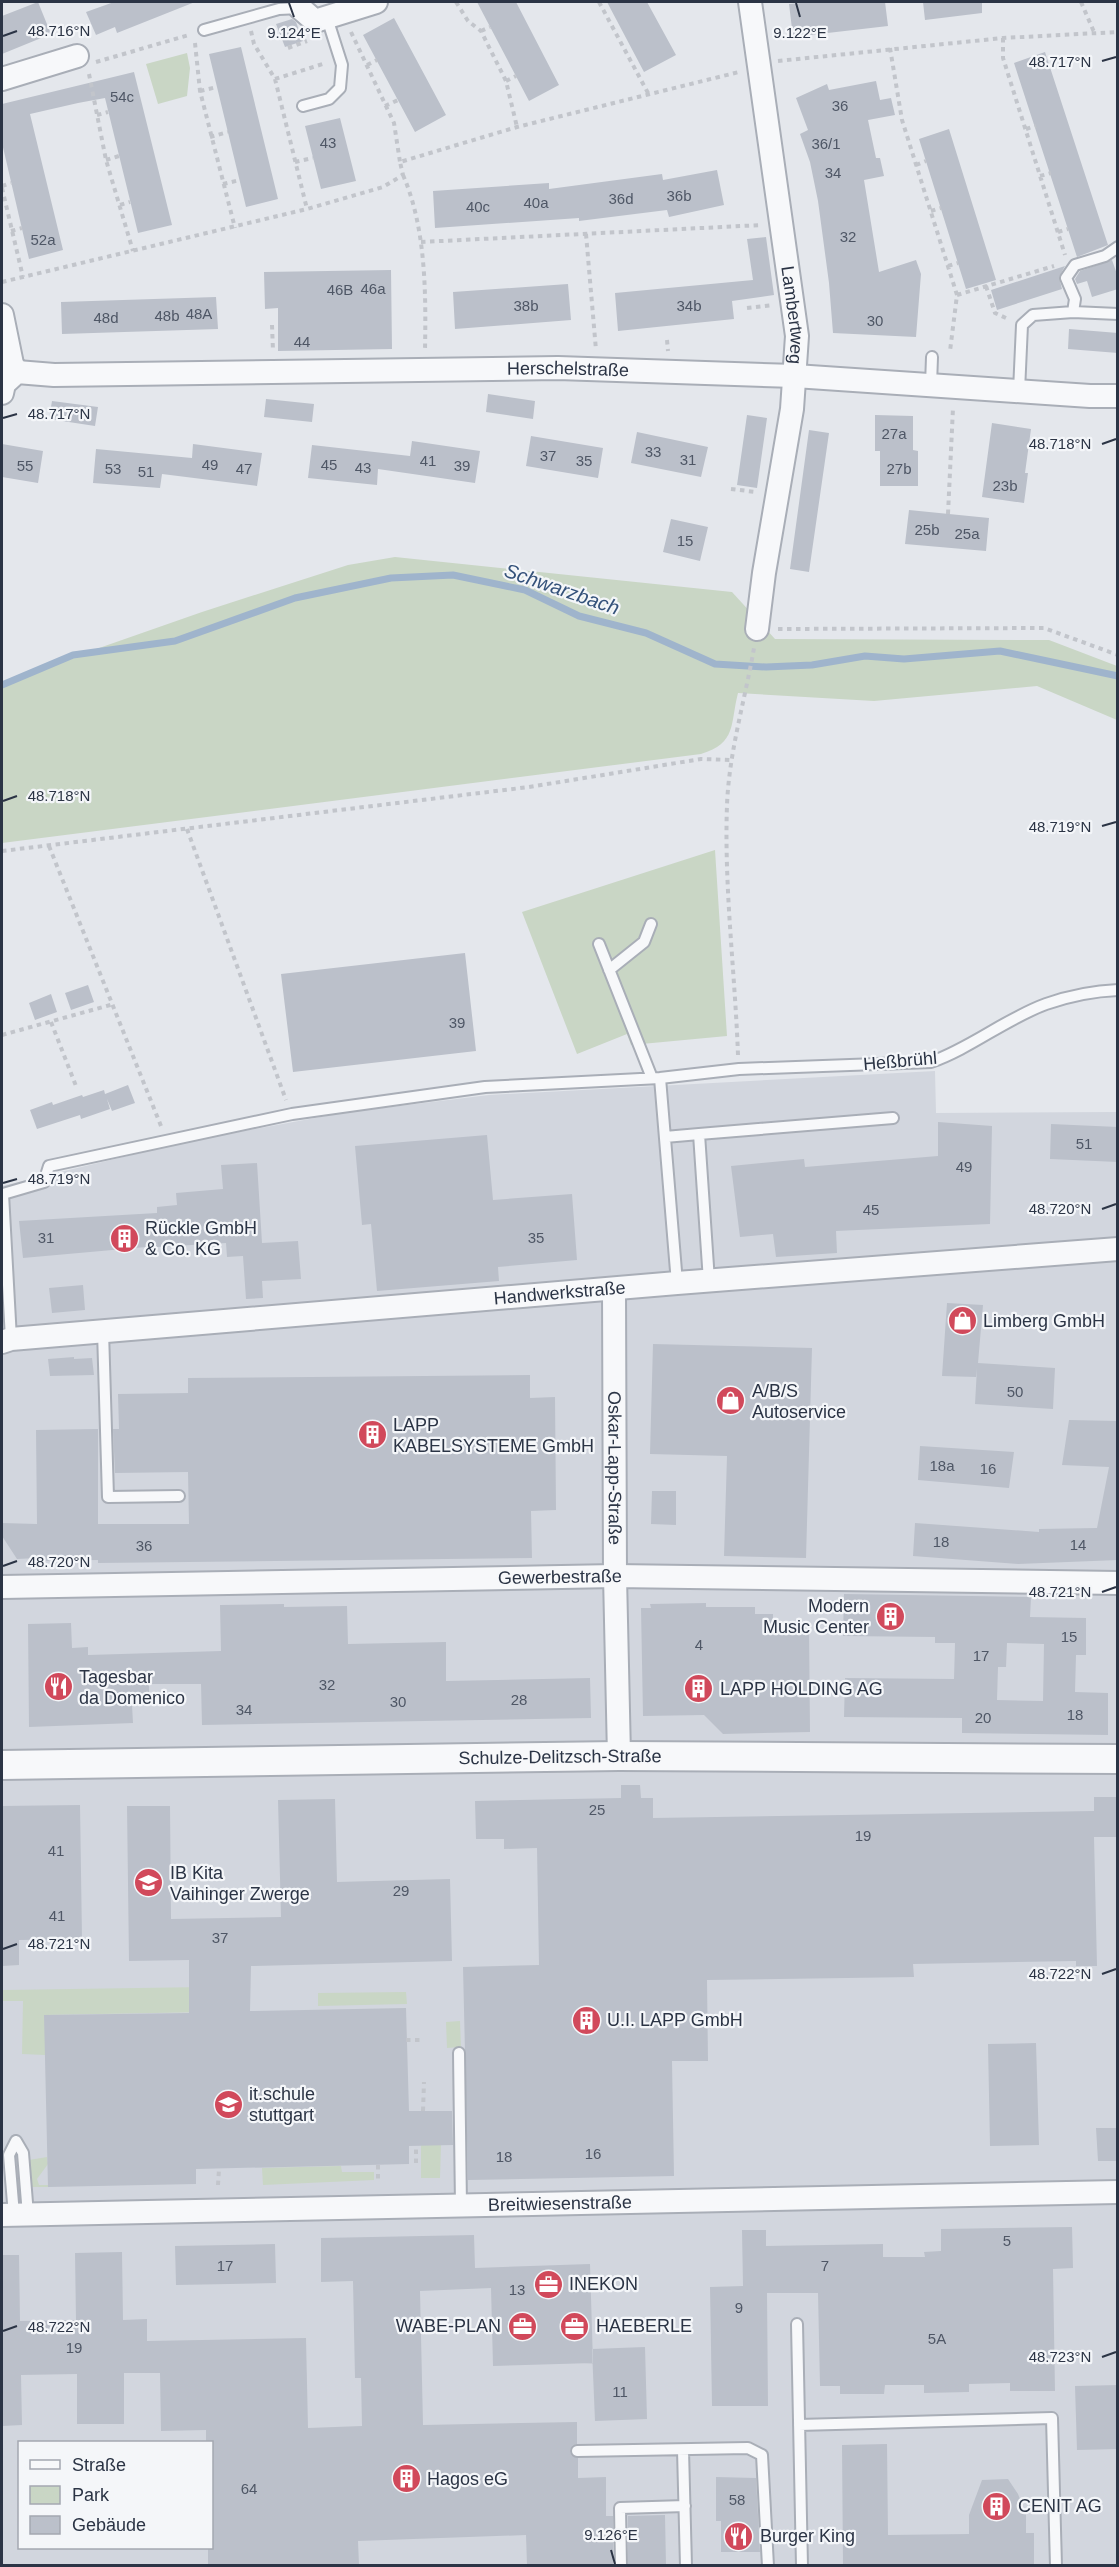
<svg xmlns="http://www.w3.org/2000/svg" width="1119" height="2567" viewBox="0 0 1119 2567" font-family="Arial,sans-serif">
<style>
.built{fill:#d2d6de;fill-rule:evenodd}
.green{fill:#c9d6c5}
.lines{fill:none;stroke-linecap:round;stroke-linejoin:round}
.stream{stroke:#9fb4cc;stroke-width:7}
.building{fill:#bbc0ca;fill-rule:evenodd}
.service-casing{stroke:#a9aeb7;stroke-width:14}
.minor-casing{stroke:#a9aeb7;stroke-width:26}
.tertiary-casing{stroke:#a9aeb7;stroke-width:32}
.path{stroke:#c2c5cb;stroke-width:4;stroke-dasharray:4.5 4.5;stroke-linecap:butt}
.service{stroke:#f7f8fa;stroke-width:10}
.minor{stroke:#f7f8fa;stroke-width:22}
.tertiary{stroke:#f7f8fa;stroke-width:28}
.ticks{fill:none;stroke:#2b3445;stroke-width:2}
.labels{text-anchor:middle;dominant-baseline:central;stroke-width:4.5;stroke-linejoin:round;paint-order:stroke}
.number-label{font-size:15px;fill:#4f5766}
.street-label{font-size:18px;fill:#2b3445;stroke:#f4f6f9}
.poi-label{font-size:18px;fill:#2b3445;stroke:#f4f6f9;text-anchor:start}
.water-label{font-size:20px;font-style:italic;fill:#34527a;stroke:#f4f6f9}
.ticks-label{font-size:15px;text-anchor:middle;fill:#2b3445;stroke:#f4f6f9;stroke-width:4.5;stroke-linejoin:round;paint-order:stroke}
</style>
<rect width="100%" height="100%" fill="#e4e7ec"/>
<path class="built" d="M935 1071 936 1113 1117 1112V2565H2V1186L190 1141 342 1113 489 1095ZM20 2442H212V2548H20Z"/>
<path class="green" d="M187 53 190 68 187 96 158 104 146 64Z
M395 557 732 592 775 639 1049 640 1117 666V720L1037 686 874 701 738 693C730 724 737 743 701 754L2 843V682L202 612 348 565Z
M715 850 727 1036 631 1045 627 1034 577 1054 522 912Z
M207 1987 208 2012 45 2015V2055L22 2054 23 2001H2V1990Z
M406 1992 407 2004 318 2006V1993Z
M460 2021 461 2047 447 2048 446 2022Z
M421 2145H441L440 2178H421Z
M47 2157 48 2164 37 2179 39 2185H48V2187H27V2164L29 2160Z
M341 2166 342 2172H374V2180L263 2185 262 2168Z"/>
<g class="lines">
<path class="stream" d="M2 685 73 655 175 641 295 598 391 578 453 575 525 590 579 616 646 633 715 664 766 667 812 665 865 656 904 659 1000 651 1118 676"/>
</g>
<path class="building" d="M38 2 51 34 2 54V16Z
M114 2H195L117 33 115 27 96 35 86 12Z
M477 2H516L559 85 529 101Z
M607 2H647L676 55 644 72Z
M812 2H885L888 26 793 37 789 4Z
M923 2H982V13L925 20Z
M394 18 446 115 415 132 363 35Z
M292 19 296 22 303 41 285 47 276 24Z
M241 47 278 199 246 207 209 54Z
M1045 52 1108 245 1077 257 1014 63Z
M134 72 172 225 138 233 105 98 78 103 30 114 63 250 29 259 2 143V104Z
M876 81 880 100 891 98 895 115 868 120 876 158H880L884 176 864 180 879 272 916 260 921 274 916 337 833 333 829 283 818 201 810 162 800 134 808 130 796 98 827 84 829 90Z
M340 118 356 181 321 189 305 126Z
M949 129 996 280 966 289 919 139Z
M717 170 724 205 669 217 667 210 579 221V218L435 228 433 191 549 183V189L662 174 663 180Z
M766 237 774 295 732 301 734 319 618 331 615 293 753 280 747 239Z
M1112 260 1118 277V289L1092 297 1087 281 1077 284 1075 279 1080 271Z
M1065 266 1059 277 1062 289 997 310 991 290Z
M391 270 392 349 278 351V308L265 309 264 272Z
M568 284 571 320 455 329 453 292Z
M216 297 218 329 62 334 61 302Z
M1069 329 1118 333V353L1068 349Z
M488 394 535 401 533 419 486 412Z
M266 399 314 404 312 422 264 417Z
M52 401 98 407 95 426 49 419Z
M747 415 767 418 757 488 737 485Z
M875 415 913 416V450L918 451V486H880V451H875Z
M992 423 1031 429 1025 473H1028L1024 503 982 497Z
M809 430 829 433 809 572 790 569Z
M637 432 708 447 701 477 631 463Z
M531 436 603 448 598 478 526 466Z
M412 441 480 451 475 483 378 469 377 485 308 478 312 445 410 456Z
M2 444 43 451 38 483 2 477Z
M193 444 262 453 257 486 162 474 160 488 93 483 96 449 192 458Z
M909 510 989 518 986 551 905 544Z
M671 519 708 527 700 561 663 552Z
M465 953 476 1051 293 1072 281 974Z
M88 985 94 1002 71 1010 65 993Z
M51 994 57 1012 35 1020 29 1003Z
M128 1085 135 1103 112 1111 107 1099 110 1109 81 1119 80 1115 37 1129 30 1110 52 1102 53 1105 82 1095 83 1097 104 1090 105 1094Z
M938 1122 992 1126 990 1224 836 1231 837 1253 776 1257 773 1234 740 1237 731 1166 804 1159 805 1167 938 1156Z
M1051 1124 1118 1127V1162L1050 1159Z
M487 1135 493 1200 572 1194 577 1260 498 1267 499 1281 377 1291 371 1224 362 1225 355 1146Z
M257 1163 262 1243 298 1241 301 1279 262 1281 263 1298 246 1299 243 1256 227 1257 226 1243 157 1247V1246L23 1258 19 1221 157 1213V1207L177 1205 176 1193 223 1189 221 1165Z
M83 1285 85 1310 52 1313 49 1288Z
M947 1303 983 1305 978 1363 1055 1368 1053 1409 975 1404 977 1368V1377L942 1376Z
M653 1344 812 1348 806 1558 724 1556 727 1456 650 1454Z
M74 1357V1359L92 1358 94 1375 50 1376 48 1359Z
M530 1375V1398L555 1397 556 1510 531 1511 532 1558 98 1563V1560L37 1561V1558L17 1559 2 1536V1523L37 1524 36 1430 98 1429V1524H189L188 1472 115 1473 113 1429H119L118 1394 188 1393V1378Z
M1069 1420 1118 1421V1560L1018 1564 913 1556 915 1523 1039 1532V1529L1097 1528 1109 1467 1062 1465Z
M920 1446 1014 1452 1009 1488 918 1480Z
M652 1491H676V1525L651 1524Z
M844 1594 1031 1597 1030 1617 1086 1618V1655H1076L1075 1692 1108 1693V1735L962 1733V1718L844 1717 845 1678 954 1679 955 1643H935V1637L843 1636ZM1007 1643 1044 1644 1043 1701 997 1700 998 1667H1006Z
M706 1603V1607H755V1614H773V1627L809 1626 810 1732 723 1734 704 1715 643 1716 641 1608H651L650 1604Z
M284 1604V1607L347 1606 348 1644 446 1642V1681L590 1678 591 1718 202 1725 201 1684H149V1705H132L133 1723 29 1727 28 1624 71 1623 72 1648 88 1647V1655L221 1651 220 1605Z
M621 1785H640L641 1798H653V1818L1094 1811V1797H1118V1837H1094L1097 1966H1076V1961L913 1964 914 1977 707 1980 708 2061H672L674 2176 468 2180 463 1967 539 1965 537 1848 504 1849V1839H476L475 1801 621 1798Z
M335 1799 337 1882 450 1879 452 1961 251 1966 250 2011 406 2008 409 2111H452L453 2145 409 2146V2164L196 2169V2184L48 2187 44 2015 189 2013V1960L129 1961 127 1806H170L171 1919 281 1917 278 1800Z
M80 1805 82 1939 19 1940V1965L2 1966V1806Z
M1036 2043 1039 2145 990 2146 988 2044Z
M1096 2128H1118V2161H1098Z
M1072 2227 1073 2268 1053 2269 1055 2391H1010V2383L969 2384V2392L924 2393V2385H885L884 2394H840V2386H820L818 2293H767L768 2406H712L710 2287 743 2286 742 2230H766V2246L883 2244V2257H925L924 2252 941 2251V2229Z
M474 2235 475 2268 590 2264 593 2363 493 2366 491 2288 420 2291 423 2425 577 2422V2444L573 2445 570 2451 571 2455 578 2458V2478L606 2477V2516H613V2565H527L526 2535 358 2541 359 2565H208V2547H212V2442H206V2430L161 2431 160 2373H124V2424H77V2374L21 2375 22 2425 2 2426V2255H19L20 2321 76 2320 75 2253 122 2252 123 2320 147 2319V2341L306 2338 308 2428 362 2426 361 2378H355L353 2281 321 2282V2238Z
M275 2244 276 2283 176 2285 175 2246Z
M645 2347 647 2419 595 2421 592 2349Z
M1118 2385V2449L1077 2450 1075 2386Z
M887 2444 888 2535 969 2534V2515L982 2480 1008 2479 1018 2494 1026 2515V2533H1034V2565H843L842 2445Z
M716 2477 756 2478 760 2552H721V2521H716Z
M665 2515 666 2565H628V2516Z"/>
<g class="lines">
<defs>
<path id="service" d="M204 30 279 9 300 8
M303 106 329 99 340 88 342 65 327 18
M1073 312 1075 299 1066 278 1075 265 1105 256 1118 247
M931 385 932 357
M1019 391 1022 325 1033 315 1073 312 1118 314
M599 944 652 1078
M609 970 644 942 651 924
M660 1078 677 1283
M665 1137 699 1134
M709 1281 699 1134 893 1118
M103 1331 108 1497 179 1496
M11 1339 3 1194 44 1182 49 1166 292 1114 485 1087 660 1078 739 1069 931 1062C971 1048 1005 1019 1046 1004 1069 996 1093 991 1118 990
M459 2053 461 2206
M16 2141 23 2153 28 2215
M14 2215 9 2155 16 2141
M797 2324 802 2566
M799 2425 1052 2418 1056 2566
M683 2450 686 2566
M577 2451 748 2448 762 2455 768 2566
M621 2566 620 2508 685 2506"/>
<g id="minor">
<path id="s1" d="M750 2 797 336 792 409 764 573 757 629"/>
<path d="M300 8 315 21 376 2"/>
<path d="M2 79 77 56"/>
<path d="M2 315 12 364 17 372"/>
<path id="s2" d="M2 393 4 384 17 372 54 375 558 368 795 376 1090 396H1118"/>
<path id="s3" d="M614 1290 615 1576 619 1756"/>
<path id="s4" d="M2 1342 11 1339 677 1283 1118 1249"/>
<path id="s5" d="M2 1587 615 1576 1118 1583"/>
<path id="s6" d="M2 2215 1118 2192"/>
</g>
<g id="tertiary">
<path id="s7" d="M2 1765 619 1756 1118 1759"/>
</g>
</defs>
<use href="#service" class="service-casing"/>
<use href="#minor" class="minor-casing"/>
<use href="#tertiary" class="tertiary-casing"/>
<path class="path" d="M456 2 468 21 481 31 506 81 517 127
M599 2 648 93
M1081 2 1094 32
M251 31 254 44 275 79 307 209
M481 31 490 27
M351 32 394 123 400 162
M1003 38V58L1065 255
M195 43 200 91 235 228
M288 48 307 41
M890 48 902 120 957 295 950 351
M778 61 1003 38 1118 32
M96 62 189 35
M367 65 377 60
M89 74 106 160 133 251
M275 79 326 63
M506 81 516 76
M200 91 217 87
M385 106 398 100
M97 115 108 112
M1026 129 1036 126
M210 137 228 132
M106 160 119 156
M295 162 313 158
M916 165 926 161
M403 175C426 228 426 293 425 350
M1040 176 1051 173
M223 184 240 180
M2 186 11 183
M2 188 23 277
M120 205 130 202
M931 211 941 208
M11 231 22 228
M1058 232 1068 229
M586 234 596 350
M421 242 762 225
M948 266 958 263
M2 282 307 209 383 187 403 175 400 162 517 127 739 72
M986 286 995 313 1008 319
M957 295 1054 266
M747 308 773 305
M272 325 273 351
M667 340 668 351
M731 489 756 492
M948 514 953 408
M778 629 1044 628 1118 655
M187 829 286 1100
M49 846 161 1126
M2 851 529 787 701 759 732 760
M51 1022 76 1086
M2 1035 114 1004
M738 1055C735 972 724 888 727 805 729 752 745 700 754 648
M406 2040H422
M423 2111 424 2082
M416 2163V2146
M378 2165V2179
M218 2185 219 2169"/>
<use href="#service" class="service"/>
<use href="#minor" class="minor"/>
<use href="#tertiary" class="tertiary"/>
</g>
<path class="ticks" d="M289 3 294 17M796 3 800 17M3 36 17 31M1102 61 1116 57M3 418 17 414M1102 444 1116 439M3 801 17 796M1102 826 1116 822M3 1183 17 1179M1102 1209 1116 1204M3 1566 17 1561M1102 1592 1116 1587M3 1949 17 1944M1102 1974 1116 1969M3 2331 17 2326M1102 2357 1116 2352M611 2550 615 2564"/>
<defs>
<symbol id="building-disc" viewBox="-11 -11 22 22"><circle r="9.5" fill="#d1495b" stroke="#f4f6f9"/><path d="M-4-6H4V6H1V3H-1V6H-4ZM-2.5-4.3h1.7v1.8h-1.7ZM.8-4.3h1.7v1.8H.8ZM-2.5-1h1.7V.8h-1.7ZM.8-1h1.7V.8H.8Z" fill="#fff"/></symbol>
<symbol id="shop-disc" viewBox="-11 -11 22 22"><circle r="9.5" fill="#d1495b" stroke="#f4f6f9"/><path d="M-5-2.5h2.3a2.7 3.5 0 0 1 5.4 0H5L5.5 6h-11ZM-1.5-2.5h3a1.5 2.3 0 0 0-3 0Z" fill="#fff"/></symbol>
<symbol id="restaurant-disc" viewBox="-11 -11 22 22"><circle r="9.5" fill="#d1495b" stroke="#f4f6f9"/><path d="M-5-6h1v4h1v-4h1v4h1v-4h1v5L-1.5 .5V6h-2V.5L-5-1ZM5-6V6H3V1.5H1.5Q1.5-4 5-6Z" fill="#fff"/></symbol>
<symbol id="school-disc" viewBox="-11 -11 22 22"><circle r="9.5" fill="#d1495b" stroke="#f4f6f9"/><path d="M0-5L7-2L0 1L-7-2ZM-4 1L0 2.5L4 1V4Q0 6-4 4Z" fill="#fff"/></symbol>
<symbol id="office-disc" viewBox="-11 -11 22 22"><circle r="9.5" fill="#d1495b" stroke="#f4f6f9"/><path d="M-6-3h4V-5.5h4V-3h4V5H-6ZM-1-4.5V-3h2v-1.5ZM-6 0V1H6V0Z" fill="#fff"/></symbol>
</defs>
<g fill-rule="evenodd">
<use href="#building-disc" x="108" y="1222" width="33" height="33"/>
<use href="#shop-disc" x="946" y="1304" width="33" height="33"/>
<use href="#shop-disc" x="714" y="1384" width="33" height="33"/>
<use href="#building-disc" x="356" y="1418" width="33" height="33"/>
<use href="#building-disc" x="874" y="1600" width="33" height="33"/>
<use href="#restaurant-disc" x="42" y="1670" width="33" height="33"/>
<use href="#building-disc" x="682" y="1672" width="33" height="33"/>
<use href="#school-disc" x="132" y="1866" width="33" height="33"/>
<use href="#building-disc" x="570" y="2004" width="33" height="33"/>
<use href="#school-disc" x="212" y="2088" width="33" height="33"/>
<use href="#office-disc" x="532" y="2268" width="33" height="33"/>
<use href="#office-disc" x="506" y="2310" width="33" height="33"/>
<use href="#office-disc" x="558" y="2310" width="33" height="33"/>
<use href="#building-disc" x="390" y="2462" width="33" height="33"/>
<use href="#building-disc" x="980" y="2490" width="33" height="33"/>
<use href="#restaurant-disc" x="722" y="2520" width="33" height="33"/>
</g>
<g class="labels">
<g class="number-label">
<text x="122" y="96">54c</text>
<text x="840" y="105">36</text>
<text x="328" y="142">43</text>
<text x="826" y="143">36/1</text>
<text x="833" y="172">34</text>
<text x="679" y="195">36b</text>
<text x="621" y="198">36d</text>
<text x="536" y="202">40a</text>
<text x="478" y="206">40c</text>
<text x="848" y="236">32</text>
<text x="43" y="239">52a</text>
<text x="373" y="288">46a</text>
<text x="340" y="289">46B</text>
<text x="526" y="305">38b</text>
<text x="689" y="305">34b</text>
<text x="199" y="313">48A</text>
<text x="167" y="315">48b</text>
<text x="106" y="317">48d</text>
<text x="875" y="320">30</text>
<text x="302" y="341">44</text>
<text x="894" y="433">27a</text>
<text x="653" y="451">33</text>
<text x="548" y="455">37</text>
<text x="688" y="459">31</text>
<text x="428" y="460">41</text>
<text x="584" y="460">35</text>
<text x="210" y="464">49</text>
<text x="329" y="464">45</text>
<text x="25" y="465">55</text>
<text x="462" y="465">39</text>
<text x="363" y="467">43</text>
<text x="113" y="468">53</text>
<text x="244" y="468">47</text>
<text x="899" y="468">27b</text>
<text x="146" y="471">51</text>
<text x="1005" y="485">23b</text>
<text x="927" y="529">25b</text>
<text x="967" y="533">25a</text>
<text x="685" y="540">15</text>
<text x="457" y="1022">39</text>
<text x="1084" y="1143">51</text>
<text x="964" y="1166">49</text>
<text x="871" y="1209">45</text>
<text x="46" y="1237">31</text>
<text x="536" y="1237">35</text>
<text x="1015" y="1391">50</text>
<text x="942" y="1465">18a</text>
<text x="988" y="1468">16</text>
<text x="941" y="1541">18</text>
<text x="1078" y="1544">14</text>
<text x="144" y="1545">36</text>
<text x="1069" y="1636">15</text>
<text x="699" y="1644">4</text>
<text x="981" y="1655">17</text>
<text x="327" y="1684">32</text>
<text x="519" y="1699">28</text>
<text x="398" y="1701">30</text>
<text x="244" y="1709">34</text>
<text x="1075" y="1714">18</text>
<text x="983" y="1717">20</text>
<text x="597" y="1809">25</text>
<text x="863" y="1835">19</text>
<text x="56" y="1850">41</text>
<text x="401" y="1890">29</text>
<text x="57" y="1915">41</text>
<text x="220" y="1937">37</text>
<text x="593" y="2153">16</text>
<text x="504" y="2156">18</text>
<text x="1007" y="2240">5</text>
<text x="225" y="2265">17</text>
<text x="825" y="2265">7</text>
<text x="517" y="2289">13</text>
<text x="739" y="2307">9</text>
<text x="937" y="2338">5A</text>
<text x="74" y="2347">19</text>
<text x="620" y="2391">11</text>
<text x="249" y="2488">64</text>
<text x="737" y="2499">58</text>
</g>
<g class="street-label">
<text stroke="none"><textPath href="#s1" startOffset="316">Lambertweg</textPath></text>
<text stroke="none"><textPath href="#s2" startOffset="578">Herschelstraße</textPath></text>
<text transform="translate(900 1061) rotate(-5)">Heßbrühl</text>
<text stroke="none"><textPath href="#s4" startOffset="560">Handwerkstraße</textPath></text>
<text stroke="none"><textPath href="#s3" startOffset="178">Oskar-Lapp-Straße</textPath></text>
<text stroke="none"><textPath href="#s5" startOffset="558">Gewerbestraße</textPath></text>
<text stroke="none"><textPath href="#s7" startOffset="558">Schulze-Delitzsch-Straße</textPath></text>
<text stroke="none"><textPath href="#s6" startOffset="558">Breitwiesenstraße</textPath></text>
</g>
<g class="poi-label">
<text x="145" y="1228">Rückle GmbH<tspan x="145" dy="21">&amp; Co. KG</tspan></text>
<text x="983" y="1321">Limberg GmbH</text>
<text x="752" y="1391">A/B/S<tspan x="752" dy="21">Autoservice</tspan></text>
<text x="393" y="1425">LAPP<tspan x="393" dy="21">KABELSYSTEME GmbH</tspan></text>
<text x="869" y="1606" text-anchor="end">Modern<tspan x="869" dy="21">Music Center</tspan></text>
<text x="79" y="1677">Tagesbar<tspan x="79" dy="21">da Domenico</tspan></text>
<text x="720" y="1689">LAPP HOLDING AG</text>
<text x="170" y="1873">IB Kita<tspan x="170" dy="21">Vaihinger Zwerge</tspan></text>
<text x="607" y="2020">U.I. LAPP GmbH</text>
<text x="249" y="2094">it.schule<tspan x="249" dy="21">stuttgart</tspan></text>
<text x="569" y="2284">INEKON</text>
<text x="501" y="2326" text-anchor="end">WABE-PLAN</text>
<text x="596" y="2326">HAEBERLE</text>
<text x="427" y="2479">Hagos eG</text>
<text x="1018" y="2506">CENIT AG</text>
<text x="760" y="2536">Burger King</text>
</g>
<g class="water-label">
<text transform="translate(562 589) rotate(19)">Schwarzbach</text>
</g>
</g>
<g class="ticks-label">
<text x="59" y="36">48.716°N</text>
<text x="294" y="38">9.124°E</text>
<text x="800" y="38">9.122°E</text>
<text x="1060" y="67">48.717°N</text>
<text x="59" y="419">48.717°N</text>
<text x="1060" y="449">48.718°N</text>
<text x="59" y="801">48.718°N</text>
<text x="1060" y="832">48.719°N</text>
<text x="59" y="1184">48.719°N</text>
<text x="1060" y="1214">48.720°N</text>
<text x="59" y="1567">48.720°N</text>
<text x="1060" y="1597">48.721°N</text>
<text x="59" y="1949">48.721°N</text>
<text x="1060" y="1979">48.722°N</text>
<text x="59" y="2332">48.722°N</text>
<text x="1060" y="2362">48.723°N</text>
<text x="611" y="2540">9.126°E</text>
</g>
<rect width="1119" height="2567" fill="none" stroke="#2b3445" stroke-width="6"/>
<rect x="18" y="2441" width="195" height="108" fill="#f4f6f9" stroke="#a4a8b1" stroke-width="1.5"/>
<rect x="30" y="2460" width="30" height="9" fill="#f7f8fa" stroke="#a4a8b1" stroke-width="1.5"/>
<text x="72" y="2471" font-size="18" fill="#2b3445">Straße</text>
<rect x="30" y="2486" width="30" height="18" fill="#c9d6c5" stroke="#a4a8b1" stroke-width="1.5"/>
<text x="72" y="2501" font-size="18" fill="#2b3445">Park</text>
<rect x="30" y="2516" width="30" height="18" fill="#bbc0ca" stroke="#a4a8b1" stroke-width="1.5"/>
<text x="72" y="2531" font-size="18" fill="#2b3445">Gebäude</text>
</svg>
